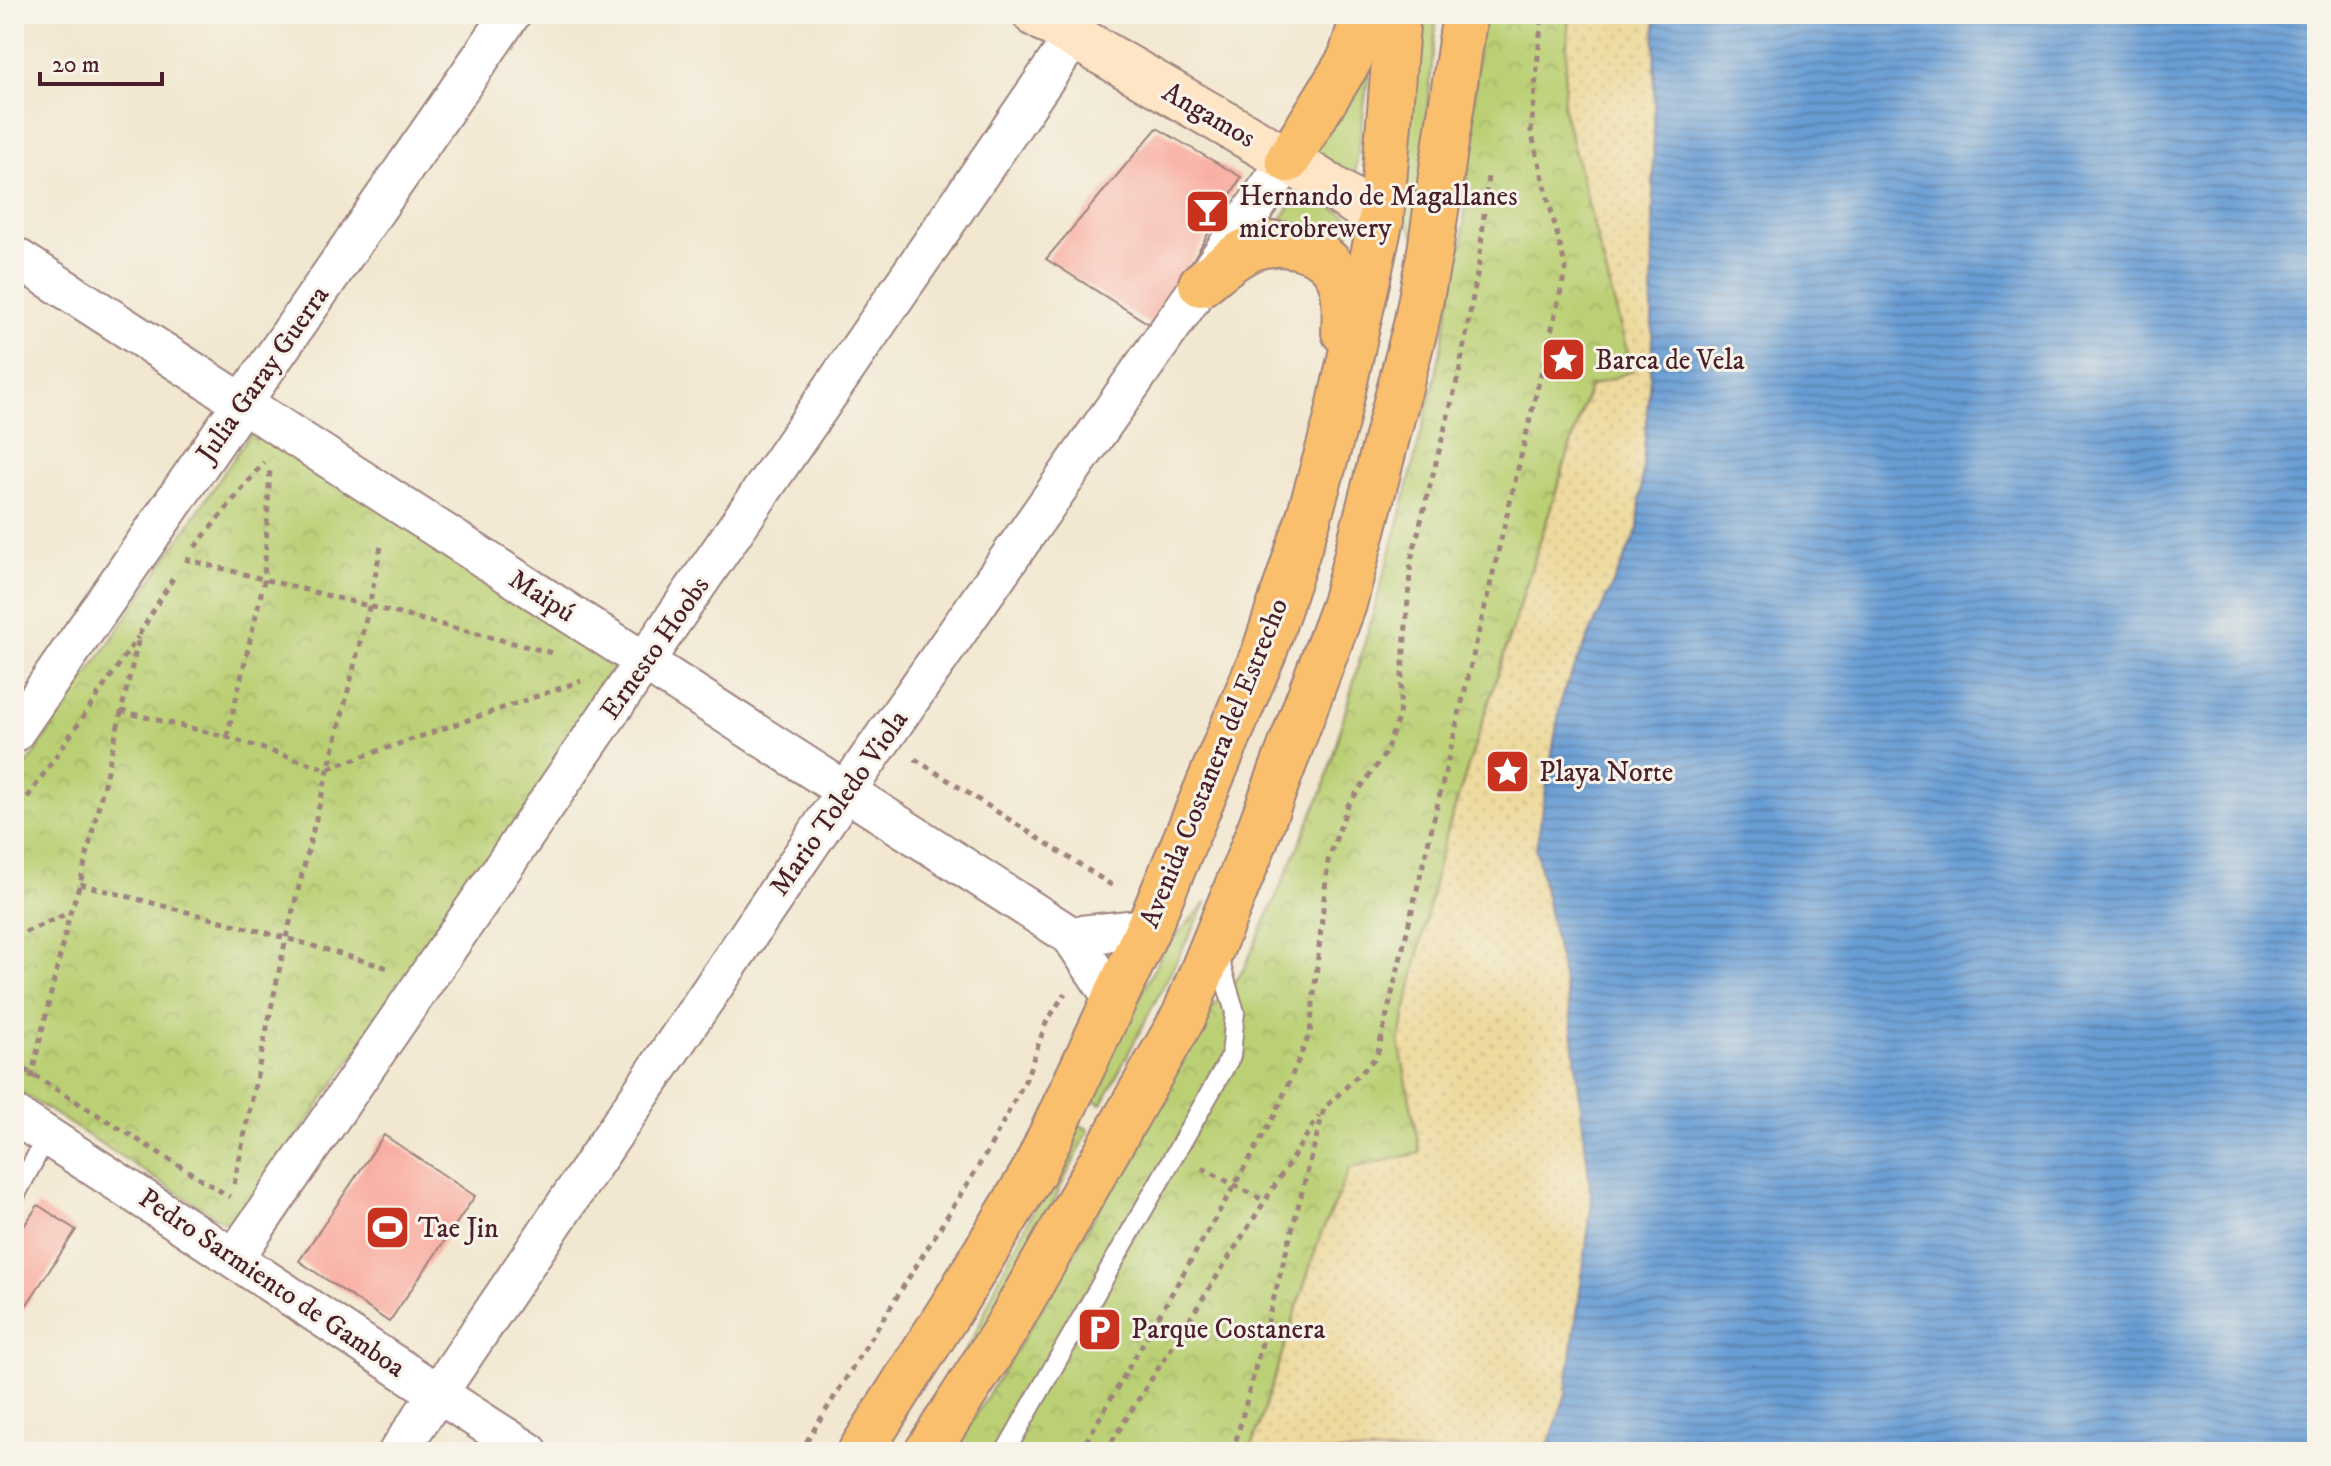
<svg xmlns="http://www.w3.org/2000/svg" width="2331" height="1466" viewBox="0 0 2331 1466" font-family="'IM FELL DW Pica',serif">
<style>
.green{fill:#bbd074;stroke:#827850;stroke-width:2}
.sand{fill:url(#sand-dots);stroke:#9c7c64;stroke-width:2}
.park{fill:url(#park-crowns);stroke:#827850;stroke-width:2}
.water{fill:url(#water-rules);stroke:#595e80;stroke-width:2}
.building{fill:#f9ada2}
.lines{fill:none;stroke-linecap:round;stroke-linejoin:round}
.lane-casing{stroke:#9e837e;stroke-width:22}
.street-casing{stroke:#9e837e;stroke-width:42}
.secondary-casing{stroke:#9e837e;stroke-width:48}
.primary-casing{stroke:#9e837e;stroke-width:48}
.path{stroke:#9e837e;stroke-width:5;stroke-dasharray:6 6;stroke-linecap:butt}
.lane{stroke:#fff;stroke-width:18}
.street{stroke:#fff;stroke-width:38}
.secondary{stroke:#fde5c5;stroke-width:44}
.primary{stroke:#f9bf6d;stroke-width:44}
.labels{text-anchor:middle;dominant-baseline:central;stroke-width:6;stroke-linejoin:round;paint-order:stroke}
.street-label{font-size:28px;fill:#4a1f2b;stroke:#f7f3e8}
.poi-label{font-size:28px;fill:#4a1f2b;stroke:#f7f3e8;text-anchor:start}
</style>
<defs>
<pattern id="sand-dots" width="8" height="8" patternUnits="userSpaceOnUse" patternTransform="scale(2)"><rect width="8" height="8" fill="#eeda9e"/><path d="M2 2h.1M6 6h.1" fill="none" stroke="#cebb88" stroke-width="1.8" stroke-linecap="round"/></pattern>
<pattern id="park-crowns" width="20" height="18" patternUnits="userSpaceOnUse" patternTransform="scale(2)"><rect width="20" height="18" fill="#bbd074"/><path d="M2 6a3 3 0 1 1 6 0M12 15a3 3 0 1 1 6 0" fill="none" stroke="#a2b265"/></pattern>
<pattern id="water-rules" width="6" height="5" patternUnits="userSpaceOnUse" patternTransform="scale(2)"><rect width="6" height="5" fill="#689dd4"/><path d="M0 2.5h6" fill="none" stroke="#587fac"/></pattern>
</defs>
<rect width="100%" height="100%" fill="#f7f3e8"/>
<filter id="ink" filterUnits="userSpaceOnUse"><feTurbulence type="fractalNoise" baseFrequency=".0125" numOctaves="2"/><feDisplacementMap in="SourceGraphic" scale="16" xChannelSelector="R" yChannelSelector="G"/><feConvolveMatrix kernelMatrix="1 2 1 2 8 2 1 2 1" color-interpolation-filters="sRGB"/></filter>
<filter id="wash" filterUnits="userSpaceOnUse"><feTurbulence type="fractalNoise" baseFrequency=".006" numOctaves="4" result="noise"/><feDisplacementMap in="SourceGraphic" scale="32" xChannelSelector="R" yChannelSelector="G"/><feGaussianBlur stdDeviation="1.8" result="paint"/><feColorMatrix in="noise" values="0 0 0 0 0 0 0 0 0 0 0 0 0 0 0 0 0 1.4 0 .05"/><feComposite in="paint" operator="in"/></filter>
<g filter="url(#wash)">
<rect width="100%" height="100%" fill="#f2e7d0"/>
<path class="green" d="M1422 14H1437L1415 237 1399 207Z
M1369 71 1354 183 1311 152Z
M1302 189 1352 219 1346 253 1277 225Z
M1207 902 1102 1104 1089 1098 1164 949Z
M1078 1124 1089 1130 1013 1284 910 1452H904L974 1337 1001 1274Z"/>
<path class="sand" d="M1569 14H1655L1652 350 1638 529 1562 695 1536 849 1570 1011 1592 1203 1566 1394 1546 1452H1250L1320 1236 1350 1167 1420 1153 1399 1042 1441 851 1590 386 1632 371 1563 108Z"/>
<path class="park" d="M1481 14H1569L1563 108 1632 371 1589 387 1441 851 1399 1042 1420 1153 1350 1168 1320 1236 1250 1452H953L1059 1280 1131 1150 1146 1128 1199 1025 1244 969 1323 790 1398 525 1436 374 1463 236Z
M252 431 609 642 613 666 604 698 233 1228 14 1088V784Z"/>
<path class="water" d="M1655 14H2317V1452H1546L1566 1394 1592 1203 1570 1011 1536 849 1562 695 1638 529 1652 350Z"/>
<g id="blocks">
<path class="building" d="M1157 128 1241 177 1154 327 1046 259Z
M384 1135 475 1196 389 1322 299 1261Z
M38 1205 76 1230 14 1324V1241Z"/>
</g>
</g>
<g filter="url(#ink)">
<use href="#blocks" fill-opacity="0" stroke="#9e837e" stroke-width="2"/>
<g class="lines">
<defs>
<path id="lane" d="M14 1198 47 1136
M1005 1452 1231 1056 1235 1012 1217 953"/>
<path id="street" d="M14 256 1071 936 1114 1000
M14 733 511 14
M1071 936 1148 928
M14 1115C187 1225 356 1342 529 1452
M235 1257 1073 38
M398 1452 846 791 1288 160"/>
<path id="secondary" d="M1035 14 1288 160 1381 219"/>
<path id="primary" d="M1288 160 1350 59 1364 14
M1201 284C1215 273 1230 259 1246 251 1274 236 1325 245 1339 277 1346 292 1345 315 1344 332
M860 1452 952 1307 1034 1171 1148 928 1265 650 1308 520 1336 422 1381 219 1398 14
M927 1452 1004 1332 1184 1016 1249 857 1344 604 1416 325 1430 251 1465 14"/>
</defs>
<use href="#lane" class="lane-casing"/>
<use href="#street" class="street-casing"/>
<use href="#secondary" class="secondary-casing"/>
<use href="#primary" class="primary-casing"/>
<path class="path" d="M195 547 264 462
M185 559 556 654
M121 711 227 737 326 769 581 681
M227 737 264 581 270 467
M915 759 1116 888
M14 817 138 637
M80 884 286 938 388 968
M14 937 69 913
M14 1063 230 1197
M31 1078 70 913 80 884 140 633 175 575
M1202 1168 1265 1201
M234 1184 286 938 369 607 382 541
M800 1452 986 1154 1026 1079 1046 1023 1065 993
M1080 1452 1275 1115 1310 1033 1328 861 1348 805 1385 754 1399 716 1411 560 1459 373 1479 264 1488 176
M1105 1452 1319 1116
M1233 1452 1324 1109 1377 1056 1566 269 1531 131 1542 14"/>
<use href="#lane" class="lane"/>
<use href="#street" class="street"/>
<use href="#secondary" class="secondary"/>
<use href="#primary" class="primary"/>
</g>
</g>
<defs>
<symbol id="bar-square" viewBox="-11 -11 22 22"><rect x="-9" y="-9" width="18" height="18" rx="4" fill="#c8321e" stroke="#f7f3e8"/><path d="M-6-5H6L.8 .8V4.5H3.5V6h-7V4.5H-.8V.8Z" fill="#fff"/></symbol>
<symbol id="sight-square" viewBox="-11 -11 22 22"><rect x="-9" y="-9" width="18" height="18" rx="4" fill="#c8321e" stroke="#f7f3e8"/><path d="M0-6L1.8-2.2L6-1.7L2.9 1.2L3.7 5.4L0 3.3L-3.7 5.4L-2.9 1.2L-6-1.7L-1.8-2.2Z" fill="#fff"/></symbol>
<symbol id="stadium-square" viewBox="-11 -11 22 22"><rect x="-9" y="-9" width="18" height="18" rx="4" fill="#c8321e" stroke="#f7f3e8"/><path d="M0-5a6.5 5 0 1 0 0 10a6.5 5 0 1 0 0-10ZM-3.5-1.8h7v3.6h-7Z" fill="#fff"/></symbol>
<symbol id="parking-square" viewBox="-11 -11 22 22"><rect x="-9" y="-9" width="18" height="18" rx="4" fill="#c8321e" stroke="#f7f3e8"/><path d="M-3.5-5.5H1a3.5 3.5 0 0 1 0 7H-1V5.5H-3.5ZM-1-3.4V-.6H.8a1.4 1.4 0 0 0 0-2.8Z" fill="#fff"/></symbol>
</defs>
<g fill-rule="evenodd">
<use href="#bar-square" x="1182" y="186" width="51" height="51"/>
<use href="#sight-square" x="1538" y="334" width="51" height="51"/>
<use href="#sight-square" x="1482" y="746" width="51" height="51"/>
<use href="#stadium-square" x="362" y="1202" width="51" height="51"/>
<use href="#parking-square" x="1074" y="1304" width="51" height="51"/>
</g>
<g class="labels">
<g class="street-label">
<text transform="translate(1209 115) rotate(30)">Angamos</text>
<text transform="translate(263 374) rotate(-55)">Julia Garay Guerra</text>
<text transform="translate(542 596) rotate(33)">Maipú</text>
<text transform="translate(655 648) rotate(-55)">Ernesto Hoobs</text>
<text transform="translate(1214 763) rotate(-68)">Avenida Costanera del Estrecho</text>
<text transform="translate(839 803) rotate(-55)">Mario Toledo Viola</text>
<text transform="translate(272 1283) rotate(34)">Pedro Sarmiento de Gamboa</text>
</g>
<g class="poi-label">
<text x="1239" y="196">Hernando de Magallanes<tspan x="1239" dy="32">microbrewery</tspan></text>
<text x="1595" y="360">Barca de Vela</text>
<text x="1539" y="772">Playa Norte</text>
<text x="418" y="1228">Tae Jin</text>
<text x="1131" y="1329">Parque Costanera</text>
</g>
</g>
<rect width="2331" height="1466" fill="none" stroke="#f7f3e8" stroke-width="48"/>
<path d="M40 72v12h122v-12" fill="none" stroke="#4a1f2b" stroke-width="4"/>
<text x="52" y="72" font-size="24" fill="#4a1f2b" stroke="#f7f3e8" stroke-width="6" paint-order="stroke">20 m</text>
</svg>
